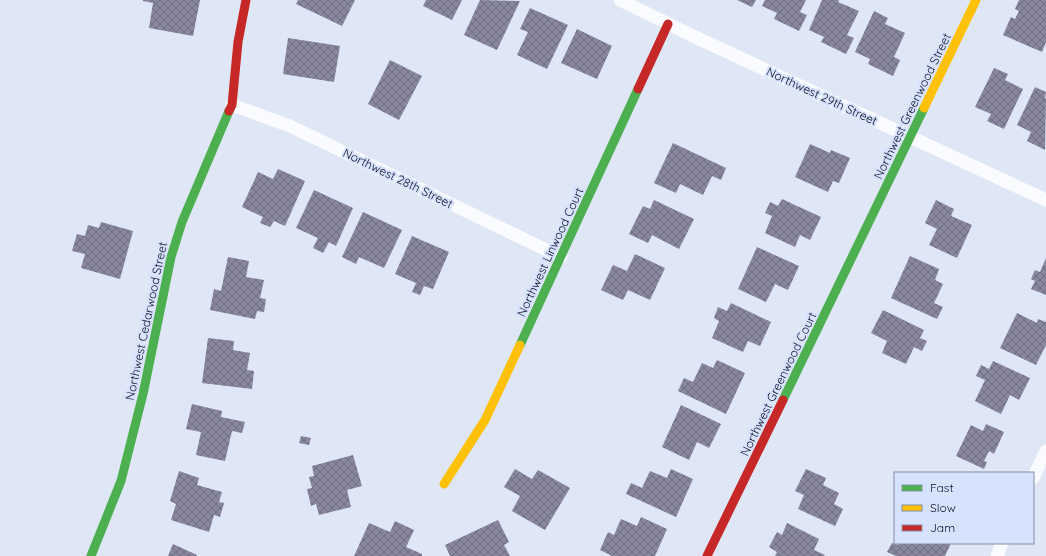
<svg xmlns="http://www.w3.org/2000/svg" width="1046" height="556" viewBox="0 0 1046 556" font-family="Quicksand,sans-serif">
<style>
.building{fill:url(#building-cross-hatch)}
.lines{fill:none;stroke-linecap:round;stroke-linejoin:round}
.street{stroke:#fafbfe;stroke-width:13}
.fast{stroke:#4caf50;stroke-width:9}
.slow{stroke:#ffc107;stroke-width:9}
.jam{stroke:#c62828;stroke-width:9}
.labels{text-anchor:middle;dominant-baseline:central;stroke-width:4;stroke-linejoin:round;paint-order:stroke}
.street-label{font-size:12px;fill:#0a1020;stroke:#d6e2fe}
</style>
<defs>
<pattern id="building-cross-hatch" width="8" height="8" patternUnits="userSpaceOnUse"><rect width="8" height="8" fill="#8987a0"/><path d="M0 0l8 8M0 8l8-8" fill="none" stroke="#6e6d82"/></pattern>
</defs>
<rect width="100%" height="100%" fill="#dfe6f5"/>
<path class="building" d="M143 0H200L193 36 149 28 153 3 143 1Z
M298 0H355L342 26 296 4Z
M426 0H462L452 20 423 6Z
M480 0 520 1 497 50 464 35Z
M737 0H756L752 7Z
M765 0H806L800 12 807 15 799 31 774 19 777 13 762 6Z
M822 0H839L838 2 859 11 847 35 854 38 846 54 821 42 824 37 809 30Z
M1019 0H1046V42L1042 52 1003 35 1011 17 1015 19 1019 11 1015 9Z
M530 8 568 25 547 69 517 55 528 32 520 29Z
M874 11 888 18 885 24 905 33 894 57 900 60 893 76 868 64 870 59 855 52Z
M577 29 612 46 597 79 561 63Z
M288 38 340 46 334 82 283 74Z
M390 60 422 76 399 120 368 104Z
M994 68 1008 74 1005 80 1023 89 1004 129 987 121 991 114 975 107Z
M1035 87 1046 92 1045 98 1046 99 1045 150 1027 141 1031 132 1017 125Z
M673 143 726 168 721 180 712 176 703 195 680 184 676 193 654 183Z
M810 144 830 153 831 150 850 158 839 183 833 181 828 192 795 177Z
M278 169 305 181 285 226 274 221 270 227 260 223 263 217 242 207 258 172 273 179Z
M314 190 353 208 336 246 329 242 323 253 313 248 318 238 296 228Z
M782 199 821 217 810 240 800 235 795 247 765 233 772 216 765 213 770 202 778 206Z
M654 200 694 219 679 249 652 235 648 243 629 234 643 206 650 209Z
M936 200 954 209 951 216 972 225 957 258 929 245 937 229 925 223Z
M363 212 402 230 384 268 359 257 356 264 342 257Z
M101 222 133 231 120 279 81 268 85 254 72 251 77 234 85 236 88 225 99 228Z
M412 236 449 252 433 289 424 286 420 295 412 292 416 283 395 274Z
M757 247 799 266 788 290 775 284 766 302 738 289Z
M635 254 665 268 650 300 628 290 623 300 601 290 613 265 627 271Z
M910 256 939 269 935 280 943 284 934 303 943 307 937 319 891 298Z
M228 257 249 261 246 277 264 280 260 298 266 299 264 312 257 311 255 319 210 310 214 289 221 291Z
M1046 258V295L1031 289 1035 281 1031 279 1035 270 1040 272Z
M731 303 771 322 760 346 748 341 743 352 712 338 719 321 714 318 718 307 727 311Z
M883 310 924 330 920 338 927 341 922 351 914 347 906 364 882 353 887 341 871 333Z
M1017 313 1037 323 1038 319 1046 322V345L1036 365 1000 348Z
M208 338 234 341 233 350 250 353 247 370 254 371 252 389 202 383Z
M717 360 745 373 726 414 678 391 684 378 693 382 702 363 713 368Z
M993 361 1030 378 1019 400 1010 395 1001 414 975 401 985 380 976 376 981 365 989 369Z
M192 404 222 411 221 417 245 422 242 433 232 431 225 461 196 455 201 432 186 429Z
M681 405 721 424 709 448 697 442 689 460 662 447Z
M986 424 1004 432 994 454 989 451 984 461 987 462 984 469 956 456 971 425 983 431Z
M301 436 311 438 309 445 299 443Z
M353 455 362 486 347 490 351 507 319 515 316 504 311 506 307 489 312 488 309 477 314 476 312 466Z
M515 469 532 479 538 470 570 488 545 530 512 511 520 496 504 487Z
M671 469 693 479 676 517 626 494 631 483 642 488 650 471 667 478Z
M806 469 826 478 823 485 839 493 834 504 843 509 835 526 798 509 804 495 795 491Z
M179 471 199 478 197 485 222 492 219 502 224 503 220 517 214 515 209 532 171 520 176 504 170 501Z
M641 517 667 529 655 556H612L600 550 608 532 614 535 621 519 637 526Z
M498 520 509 542 504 545 510 556H450L445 545Z
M395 521 414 530 406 547 422 554V556H354L369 523 390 532Z
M787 523 819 539 814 550 825 555 824 556H775L777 552 769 547 777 532 782 535Z
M892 543 898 545 899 543H951L945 556H896L887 552Z
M173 544 197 555 196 556H168Z"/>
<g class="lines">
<path class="street" d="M620 0 693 36 1046 200
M232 105 290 126 561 257
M1033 478 1046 451
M997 556 1002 543"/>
<path class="fast" d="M520 345 638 89
M783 400 924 108
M91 556 121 481 143 394 171 257 182 222 229 111"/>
<path class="slow" d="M924 108 976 0
M444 484 485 420 520 345"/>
<path class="jam" d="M638 89 668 24
M229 111 232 105 238 42 246 0
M707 556 783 400"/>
</g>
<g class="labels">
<g class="street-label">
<text transform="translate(822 96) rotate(25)">Northwest 29th Street</text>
<text transform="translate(912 106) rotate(-64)">Northwest Greenwood Street</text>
<text transform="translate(398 178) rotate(26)">Northwest 28th Street</text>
<text transform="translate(550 252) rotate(-65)">Northwest Linwood Court</text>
<text transform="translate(146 321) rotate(-78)">Northwest Cedarwood Street</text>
<text transform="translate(778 384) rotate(-64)">Northwest Greenwood Court</text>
</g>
</g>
<rect x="894" y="472" width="140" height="72" fill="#d6e2fe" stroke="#848ea5"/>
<rect x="902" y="485" width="20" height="6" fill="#4caf50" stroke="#848ea5"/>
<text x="930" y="492" font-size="12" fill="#0a1020">Fast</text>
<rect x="902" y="505" width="20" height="6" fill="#ffc107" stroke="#848ea5"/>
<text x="930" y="512" font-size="12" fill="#0a1020">Slow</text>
<rect x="902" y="525" width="20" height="6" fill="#c62828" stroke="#848ea5"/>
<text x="930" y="532" font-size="12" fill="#0a1020">Jam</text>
</svg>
